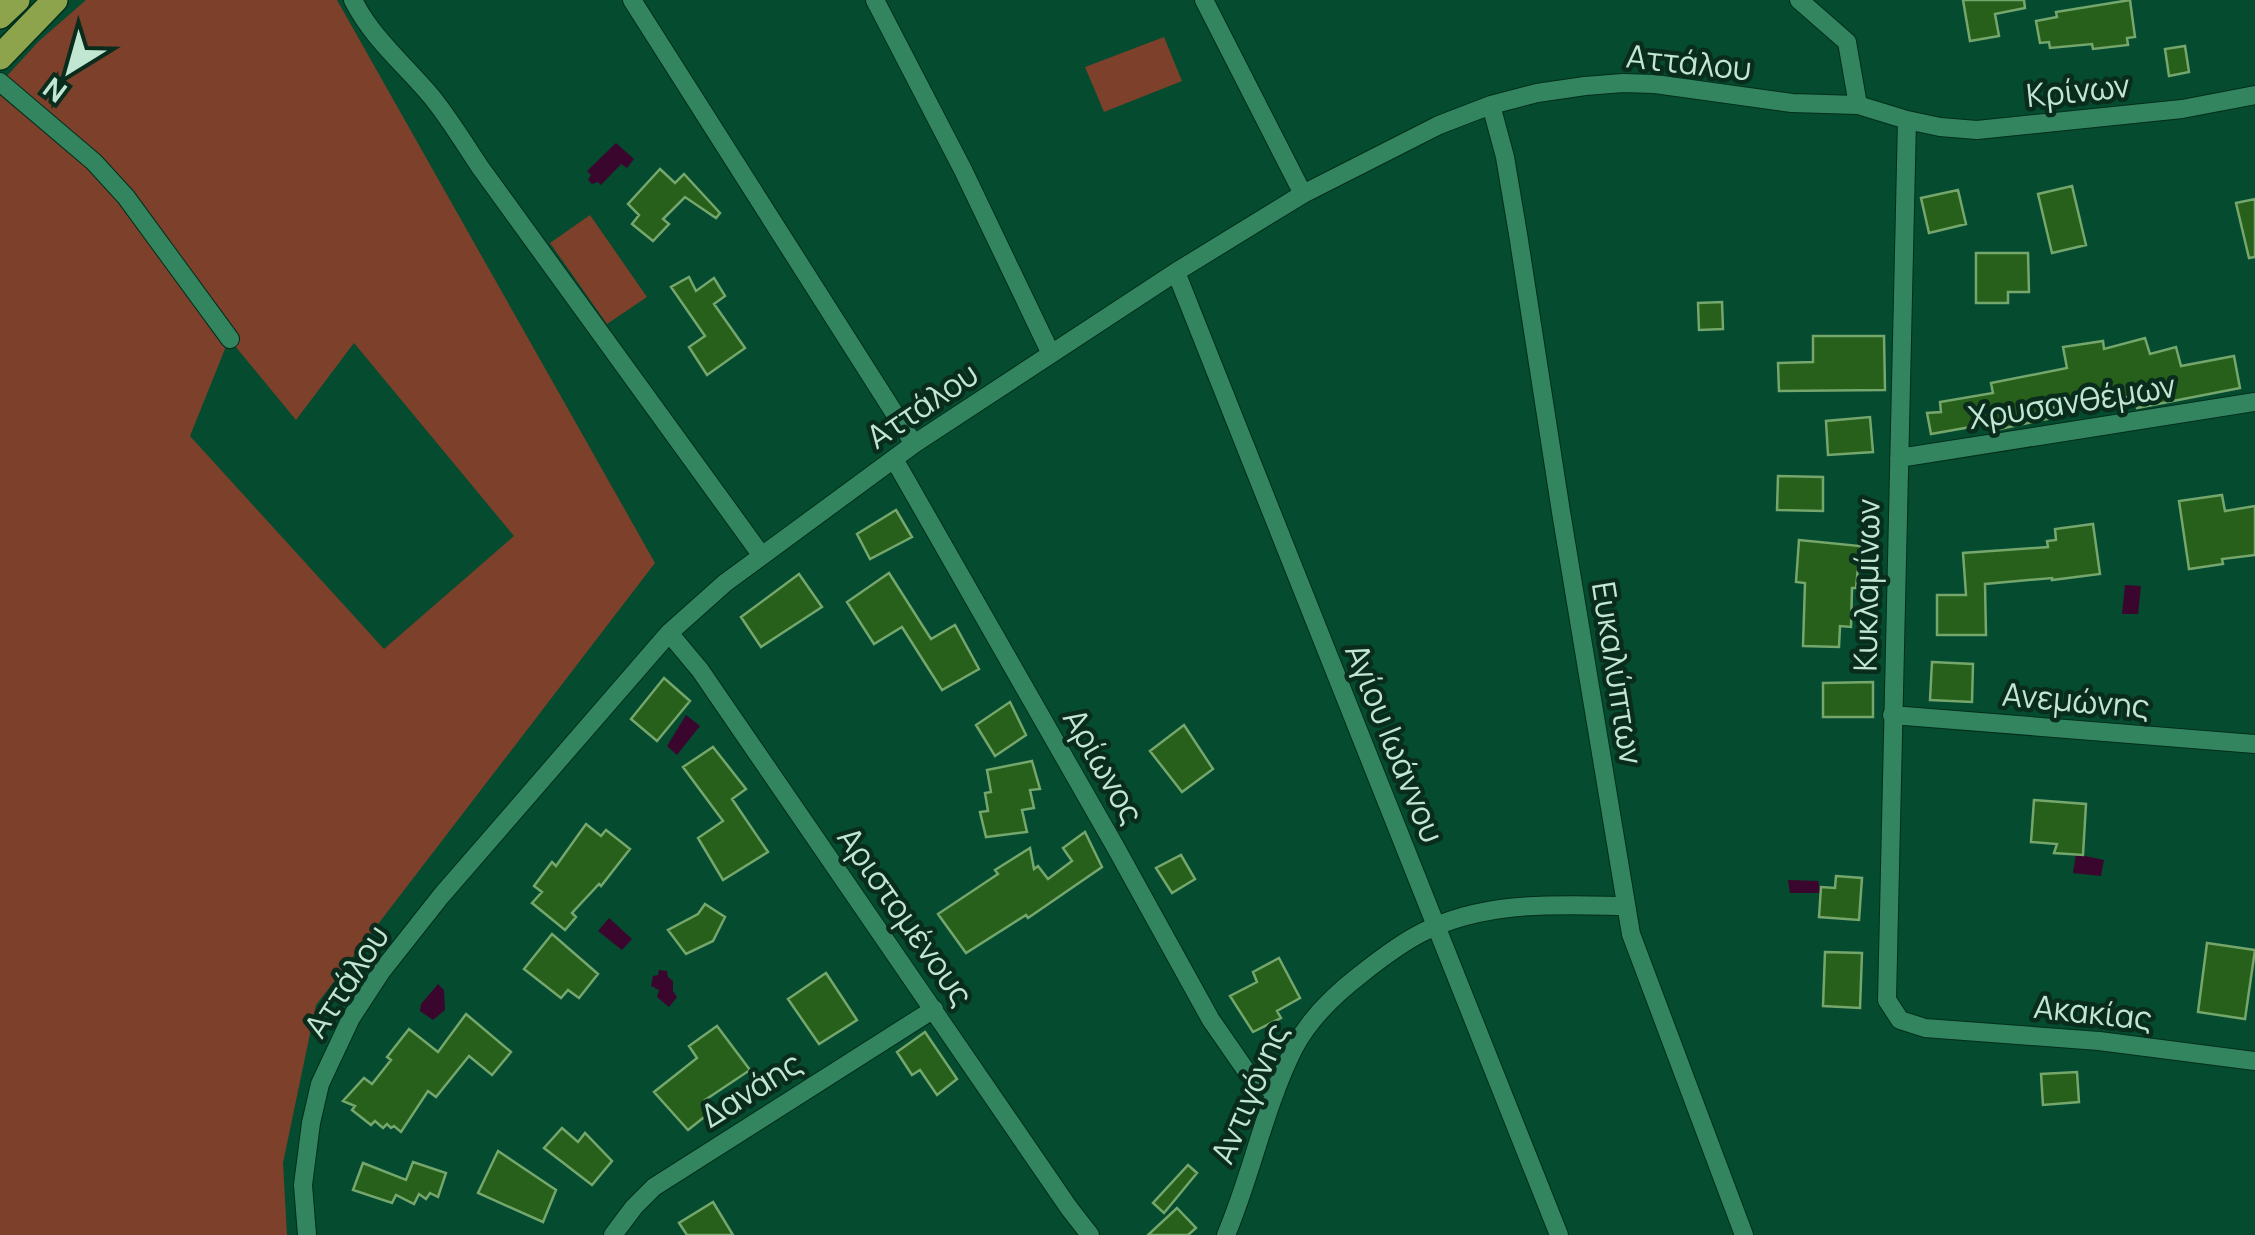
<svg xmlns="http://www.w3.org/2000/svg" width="2255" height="1235" viewBox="0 0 2255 1235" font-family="Manrope,sans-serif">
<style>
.green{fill:#7d402a}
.water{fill:#3b062e}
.building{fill:#26601b;stroke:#75a66c;stroke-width:2.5}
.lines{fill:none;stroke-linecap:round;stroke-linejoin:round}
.minor-casing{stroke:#002e1b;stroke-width:20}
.primary-casing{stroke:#002e1b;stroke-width:28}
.minor{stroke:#338560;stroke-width:18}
.primary{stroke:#8ea44c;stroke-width:25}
.labels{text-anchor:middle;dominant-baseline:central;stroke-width:9;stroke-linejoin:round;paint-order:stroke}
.street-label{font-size:32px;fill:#c1e7d2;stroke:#0a2c1d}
</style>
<rect width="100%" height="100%" fill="#044b30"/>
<path class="green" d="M86 0H337L655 563 316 1005 283 1163 287 1235H0V93L93 166 227 344 190 436 384 649 514 536 354 343 296 420 235 346 237 340 131 196 5 78 39 41Z
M1164 37 1182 81 1104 112 1085 67Z
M590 215 647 297 607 324 550 243Z"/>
<path class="water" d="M616 143 634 159 627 168 621 164 601 185 598 182 592 184 588 180 591 175 587 171Z
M2125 585 2141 586 2138 614H2122Z
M686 715 700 726 677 755 667 746Z
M2076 854 2104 860 2101 876 2073 873Z
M1788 880 1818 881 1821 893H1790Z
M609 918 632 939 622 950 598 931Z
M659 970 667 971 668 977 673 981V991L677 997 669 1007 657 997 659 990 651 986 653 976 658 975Z
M438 984 444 990 445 1010 433 1020 420 1011 421 1004Z"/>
<path class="building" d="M1963 0H2024L2025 8 1995 14 1999 36 1970 41Z
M2130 0 2135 37 2127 38 2128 45 2093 49 2092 44 2050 48 2049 42 2040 43 2036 21 2057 17 2056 12Z
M2185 46 2189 72 2169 76 2165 49Z
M660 169 675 183 684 174 720 213 716 218 685 197 663 219 669 224 653 241 632 224 639 215 628 204Z
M2072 186 2086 245 2052 253 2038 194Z
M1958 190 1966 224 1929 233 1921 198Z
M2255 199V257L2249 258 2236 203Z
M1976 253H2028L2029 292H2008V303H1976Z
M689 277 696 291 714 278 725 296 714 304 745 348 707 375 689 347 705 336 671 287Z
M1722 302 1723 329 1699 330 1698 303Z
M1813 336H1884L1885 390 1779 391 1778 363 1813 362Z
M2145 338 2150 354 2176 347 2181 366 2234 356 2240 388 2137 408 2134 396 2050 408 2052 418 2000 429 1999 422 1931 434 1927 413 1941 412 1940 402 1993 393 1991 383 2067 368 2063 347 2103 341 2104 349Z
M1870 417 1873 452 1828 455 1826 421Z
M1778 476 1823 477V511L1777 510Z
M2222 495 2225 511 2255 506V555L2222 559 2223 564 2189 569 2179 501Z
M896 510 912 537 870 559 857 534Z
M2093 524 2100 574 2052 580V578L1985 584 1986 635H1937V595H1966L1963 553 2048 547 2047 541 2056 540 2055 529Z
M1799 540 1860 546 1856 588H1852L1851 627 1840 626 1839 647 1803 646 1805 583 1796 582Z
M889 573 931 639 955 625 979 669 942 690 902 627 874 644 847 602Z
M799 574 822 607 761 647 741 617Z
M1932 662 1973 664 1972 702 1930 700Z
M664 678 690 701 657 741 631 719Z
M1873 682V717H1823V683Z
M1010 702 1026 735 995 756 976 725Z
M1184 725 1213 769 1182 792 1150 751Z
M713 747 746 789 732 799 768 852 723 880 698 838 723 821 683 767Z
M1032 761 1040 789 1030 790 1034 808 1022 810 1027 832 986 837 980 812 988 811 985 793 991 792 987 770Z
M2034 800 2086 804 2083 855 2054 853 2057 844 2031 842Z
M586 824 601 836 606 830 630 849 601 886 599 884 572 913 576 917 565 930 532 903 542 892 534 886 552 862 556 866Z
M1085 832 1102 867 1028 918 1026 915 966 953 938 914 998 874 995 870 1030 848 1034 869 1038 866 1048 879 1072 861 1063 848Z
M1181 855 1195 879 1172 893 1156 868Z
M1836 876 1862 878 1859 920 1819 917 1821 887 1835 888Z
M705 904 725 917 713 941 686 954 668 930 698 914Z
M552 934 598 974 579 998 568 990 561 998 524 969Z
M2207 943 2255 950 2245 1019 2198 1012Z
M1825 952 1862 953 1860 1008 1823 1006Z
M1279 958 1300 998 1277 1011 1281 1018 1253 1032 1230 996 1257 982 1253 972Z
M826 973 857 1020 819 1044 788 999Z
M466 1014 511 1052 492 1075 469 1056 436 1097 428 1091 401 1132 394 1126 391 1128 387 1124 383 1128 375 1121 371 1125 352 1110 355 1106 343 1101 364 1078 372 1084 391 1060 387 1057 409 1029 438 1052Z
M717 1026 750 1070 705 1100 713 1110 688 1130 654 1092 697 1058 689 1046Z
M925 1032 957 1079 937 1095 920 1070 912 1075 897 1052Z
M2077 1072 2079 1102 2043 1105 2041 1074Z
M562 1128 578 1142 585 1133 612 1161 592 1185 544 1148Z
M498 1151 556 1190 543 1222 478 1193Z
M413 1162 446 1173 438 1197 430 1193 426 1199 419 1194 414 1204 396 1195 392 1203 353 1190 363 1163 406 1180Z
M1188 1165 1197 1173 1164 1213 1153 1203Z
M713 1202 733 1235H687L679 1223Z
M1177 1208 1196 1228 1188 1235H1148Z"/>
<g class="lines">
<defs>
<path id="minor" d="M353 0C372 38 404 64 431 96 449 118 464 143 480 167L762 556
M632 0 914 444
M875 0 963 170 1051 354
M1204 0 1303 194
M1799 0 1847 42 1858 105
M0 82 94 162 126 197 230 339
M1491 105 1505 157 1518 234 1561 512 1631 934 1744 1235
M1907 120 1887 1000 1900 1020 1925 1028 2099 1041 2255 1061
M1176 272 1559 1235
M1899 458 2255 402
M894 459 1116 848 1211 1020 1247 1072 1275 1093
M669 633 700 670 1069 1208 1090 1235
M1892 715 2255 744
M307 1235 303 1185 311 1123 320 1084 351 1018 381 972 441 896 669 633 725 583 914 444 1176 272 1303 194 1439 125 1491 105 1537 93 1585 86 1623 83 1655 84 1792 103 1858 105 1907 120 1940 127 1977 130 2182 109 2255 95
M613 1235 634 1207 654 1187 934 1009
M1226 1235C1252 1174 1264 1108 1294 1048 1310 1018 1334 995 1360 975 1380 959 1401 943 1423 932 1487 900 1558 905 1626 906"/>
<path id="primary" d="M0 16 17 0
M0 57 55 0"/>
</defs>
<use href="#minor" class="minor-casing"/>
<use href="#primary" class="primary-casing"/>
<use href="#minor" class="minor"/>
<use href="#primary" class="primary"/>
</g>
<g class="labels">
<g class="street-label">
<text transform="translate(1689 62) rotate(6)">Αττάλου</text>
<text transform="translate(2078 90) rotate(-6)">Κρίνων</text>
<text transform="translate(2072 401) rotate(-9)">Χρυσανθέμων</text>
<text transform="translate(922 405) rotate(-34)">Αττάλου</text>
<text transform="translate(1866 585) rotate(-89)">Κυκλαμίνων</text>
<text transform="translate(1618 673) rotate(81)">Ευκαλύπτων</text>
<text transform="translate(2076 700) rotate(5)">Ανεμώνης</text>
<text transform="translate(1395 743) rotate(68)">Αγίου Ιωάννου</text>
<text transform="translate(1104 766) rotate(60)">Αρίωνος</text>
<text transform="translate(906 916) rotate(55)">Αριστομένους</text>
<text transform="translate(346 981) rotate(-57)">Αττάλου</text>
<text transform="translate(2093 1012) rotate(6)">Ακακίας</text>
<text transform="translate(751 1089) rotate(-32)">Δανάης</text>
<text transform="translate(1249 1093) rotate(-67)">Αντιγόνης</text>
</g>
</g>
<g transform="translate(70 70) rotate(217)" stroke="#0a2c1d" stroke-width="8" paint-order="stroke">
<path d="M0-8L18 38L0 25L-18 38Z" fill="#c1e7d2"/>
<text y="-15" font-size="28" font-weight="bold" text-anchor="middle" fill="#c1e7d2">N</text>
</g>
</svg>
